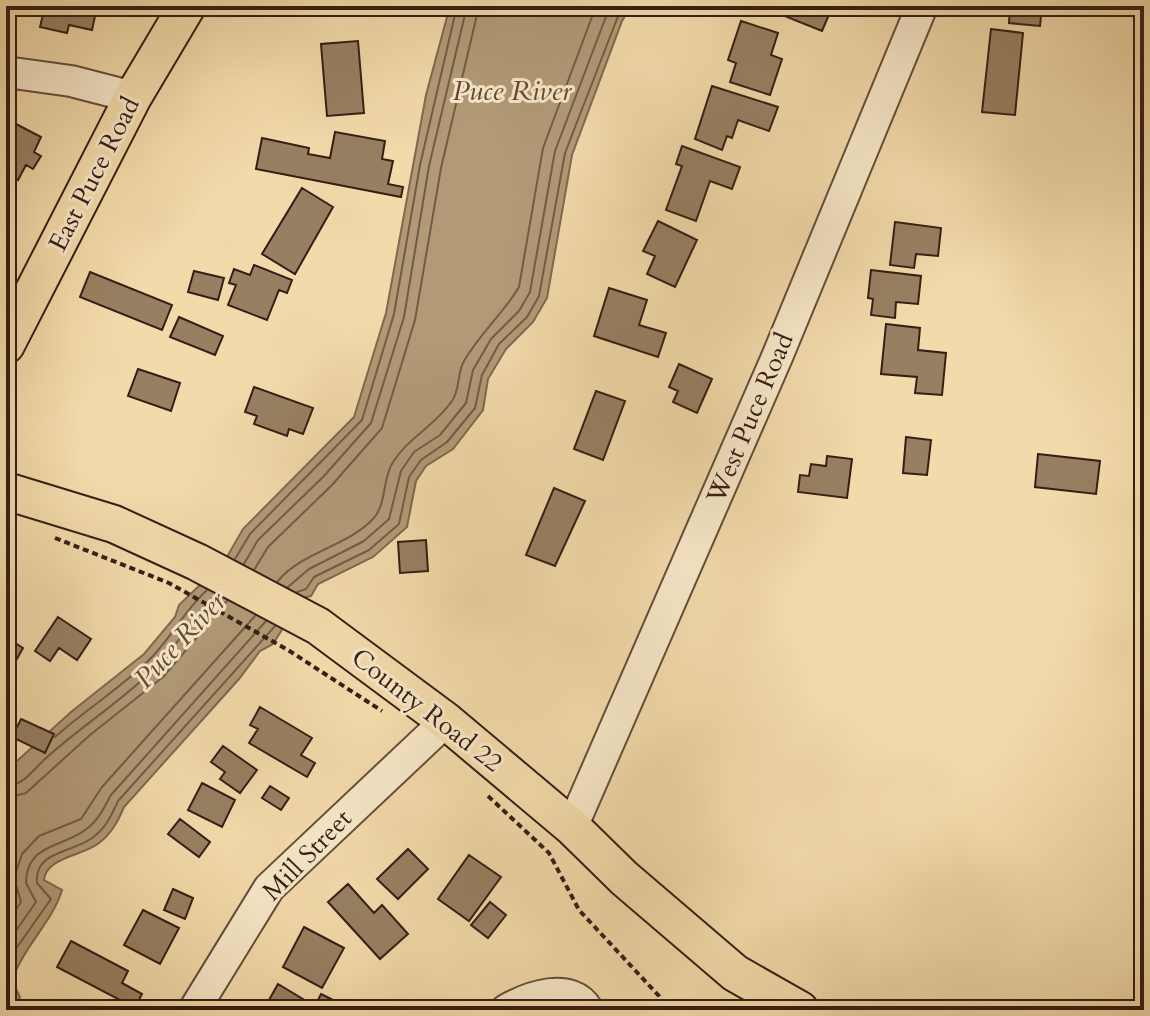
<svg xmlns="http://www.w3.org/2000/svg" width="1150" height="1016" viewBox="0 0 1150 1016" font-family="Cardo,serif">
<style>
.water{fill:#b29a77;stroke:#806850;stroke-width:2}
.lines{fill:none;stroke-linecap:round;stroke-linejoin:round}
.shore{stroke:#735c46;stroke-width:2}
.building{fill:#978062;stroke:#341e15;stroke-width:2}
.minor-casing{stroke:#644d3a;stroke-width:34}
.major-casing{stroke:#341e15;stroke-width:40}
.path{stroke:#341e15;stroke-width:4;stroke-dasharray:6 4;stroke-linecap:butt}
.minor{stroke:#f7e7c8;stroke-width:30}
.major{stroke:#f3daaa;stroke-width:36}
.labels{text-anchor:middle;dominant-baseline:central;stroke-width:6;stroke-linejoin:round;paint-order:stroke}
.street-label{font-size:26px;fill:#341e15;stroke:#f7e7c8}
.water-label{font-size:28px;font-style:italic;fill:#604937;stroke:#f7e7c8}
</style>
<rect width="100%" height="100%" fill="#f3daaa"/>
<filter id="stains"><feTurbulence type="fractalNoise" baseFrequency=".0025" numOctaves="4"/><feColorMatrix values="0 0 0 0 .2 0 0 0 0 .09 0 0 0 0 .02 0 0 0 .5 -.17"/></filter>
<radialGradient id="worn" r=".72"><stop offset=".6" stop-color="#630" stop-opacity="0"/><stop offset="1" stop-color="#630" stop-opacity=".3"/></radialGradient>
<path class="water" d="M450 6H631L622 21 572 155 547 298 533 322 506 349 488 379 483 410 453 449 426 466 416 481 407 527 373 557 318 584 311 596 302 598 273 644 260 651 239 679 124 807C118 821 112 833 99 843 83 856 46 857 44 880L62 890C52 923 24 945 12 981L20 997 17 1007 6 1010V771L71 712 144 654 175 617 179 605 224 562 243 529 354 417 386 313 426 95Z"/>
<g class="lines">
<path class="shore" d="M235 559 250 534 362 420 394 314 420 165 457 6
M244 564 258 540 323 477 371 423 404 317 429 166 467 6
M254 570 268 547 332 485 382 428 415 320 441 168 479 6
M277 582C303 551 346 547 373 519 387 504 382 479 393 462 409 437 435 426 452 401 460 390 457 373 464 361 481 332 503 314 519 287L543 148 596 6
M288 587 309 569 364 541 389 519 401 471 414 452 440 435 466 403 473 370 491 339 519 311 530 292 555 151 610 6
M297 592 306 589 314 577 369 550 399 524 409 477 421 460 447 442 475 408 482 375 499 344 527 317 539 296 565 153 622 6
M55 737C86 709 123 687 152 657 173 635 185 610 207 590
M6 786C23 786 33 770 45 759 81 726 124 700 158 665 180 642 193 616 216 595
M6 798 26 793 90 735 163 677 199 635 206 621 227 601
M6 924 21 902 14 878 22 854 39 836 81 819 102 787 255 616
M6 945 36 902 26 883C26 842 66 848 89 827 100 818 104 807 111 795L266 621
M6 974 13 953 51 899 37 883C34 851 72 853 92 838 106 828 111 816 118 801L275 626"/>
</g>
<path class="building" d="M45 6 97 7 92 30 69 25 67 33 40 27Z
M786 6H826L831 10 822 31 782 15Z
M1010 6H1042L1040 26 1009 23Z
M741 21 778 33 771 55 782 59 770 95 730 82 736 63 728 60Z
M991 29 1023 33 1015 115 982 112Z
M358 41 364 113 327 116 321 44Z
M712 86 778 107 769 131 738 120 732 138 727 136 722 150 695 139Z
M16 124 41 137 34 152 41 156 33 169 26 165 18 180 6 173V143Z
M335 132 385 141 382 159 393 161 388 184 403 187 401 197 256 169 262 138 309 148 308 154 330 158Z
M682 146 740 167 732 189 710 181 696 221 666 210 682 166 676 164Z
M302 188 333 207 295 274 262 254Z
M658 221 697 240 675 287 647 274 655 256 643 251Z
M895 222 941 228 938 256 916 254 914 268 890 265Z
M254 265 292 280 287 293 279 290 267 320 228 305 236 285 229 283 234 269 250 275Z
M871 270 921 276 918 304 896 302 895 318 871 315 873 299 868 298Z
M194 271 224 278 218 300 188 292Z
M90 272 172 305 162 330 80 297Z
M609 288 647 300 639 325 666 333 658 357 594 336Z
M179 317 223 336 215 355 170 337Z
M886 324 920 328 918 350 946 353 942 395 915 393 917 377 881 374Z
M679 364 712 379 697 413 673 402 678 391 669 387Z
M138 369 180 383 171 411 128 396Z
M254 387 313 408 303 434 289 429 287 436 254 424 257 416 245 412Z
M596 391 625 401 603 460 574 449Z
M906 437 931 440 927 475 903 473Z
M1038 454 1100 461 1096 494 1035 487Z
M827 456 852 459 847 498 798 492 800 475 809 476 811 464 826 466Z
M554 488 585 501 555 566 526 555Z
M426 540 428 571 400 573 398 542Z
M58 617 91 639 77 660 59 648 50 661 35 651Z
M6 637 23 648 14 664 6 659Z
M260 707 312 738 301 755 315 763 307 777 249 743 258 729 250 725Z
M21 719 54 734 45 753 12 737Z
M223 746 257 770 240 793 220 779 225 772 211 762Z
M202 783 235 800 222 827 188 810Z
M270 786 289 798 281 810 262 798Z
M180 819 210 842 199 857 168 834Z
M408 849 428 869 398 899 377 879Z
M469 855 501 877 469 921 438 899Z
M348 884 374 913 382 905 408 934 380 959 328 902Z
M173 889 193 898 185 919 164 910Z
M490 902 506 915 488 938 471 925Z
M143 910 179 928 160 964 124 945Z
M304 927 344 948 322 988 283 967Z
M71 941 128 971 122 983 142 994 135 1008 57 967Z
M278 984 311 1004 308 1010 264 1009Z
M321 994 347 1007 345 1010H313Z"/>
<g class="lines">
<defs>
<path id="minor" d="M6 72 71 81 133 97
M572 827 777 357 922 6
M194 1010 269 888 446 721
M506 1010C529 997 571 981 588 1010"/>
<path id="major" d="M6 345 133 97 187 6
M6 491 114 524 197 562 318 626 446 721 572 827 624 878 735 973 800 1010"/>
</defs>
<use href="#minor" class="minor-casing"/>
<use href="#major" class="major-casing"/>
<path class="path" d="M6 437 10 438 6 443
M55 538 169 583 288 650 382 711
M488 796 549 853 579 910 659 996 667 1010"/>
<use href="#minor" class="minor"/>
<use href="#major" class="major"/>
</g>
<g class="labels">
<g class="street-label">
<text transform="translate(94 174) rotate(-63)">East Puce Road</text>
<text transform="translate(750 418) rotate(-67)">West Puce Road</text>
<text transform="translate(427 710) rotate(38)">County Road 22</text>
<text transform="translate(307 855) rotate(-46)">Mill Street</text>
</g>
<g class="water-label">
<text x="512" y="91">Puce River</text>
<text transform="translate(180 640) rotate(-47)">Puce River</text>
</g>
</g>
<rect width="1150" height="1016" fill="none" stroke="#f3daaa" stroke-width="32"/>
<rect x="8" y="8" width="1134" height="1000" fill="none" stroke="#341e15" stroke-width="4"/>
<rect x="16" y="16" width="1118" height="984" fill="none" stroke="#341e15" stroke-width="2"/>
<rect width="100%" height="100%" filter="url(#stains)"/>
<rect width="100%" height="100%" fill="url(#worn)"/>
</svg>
